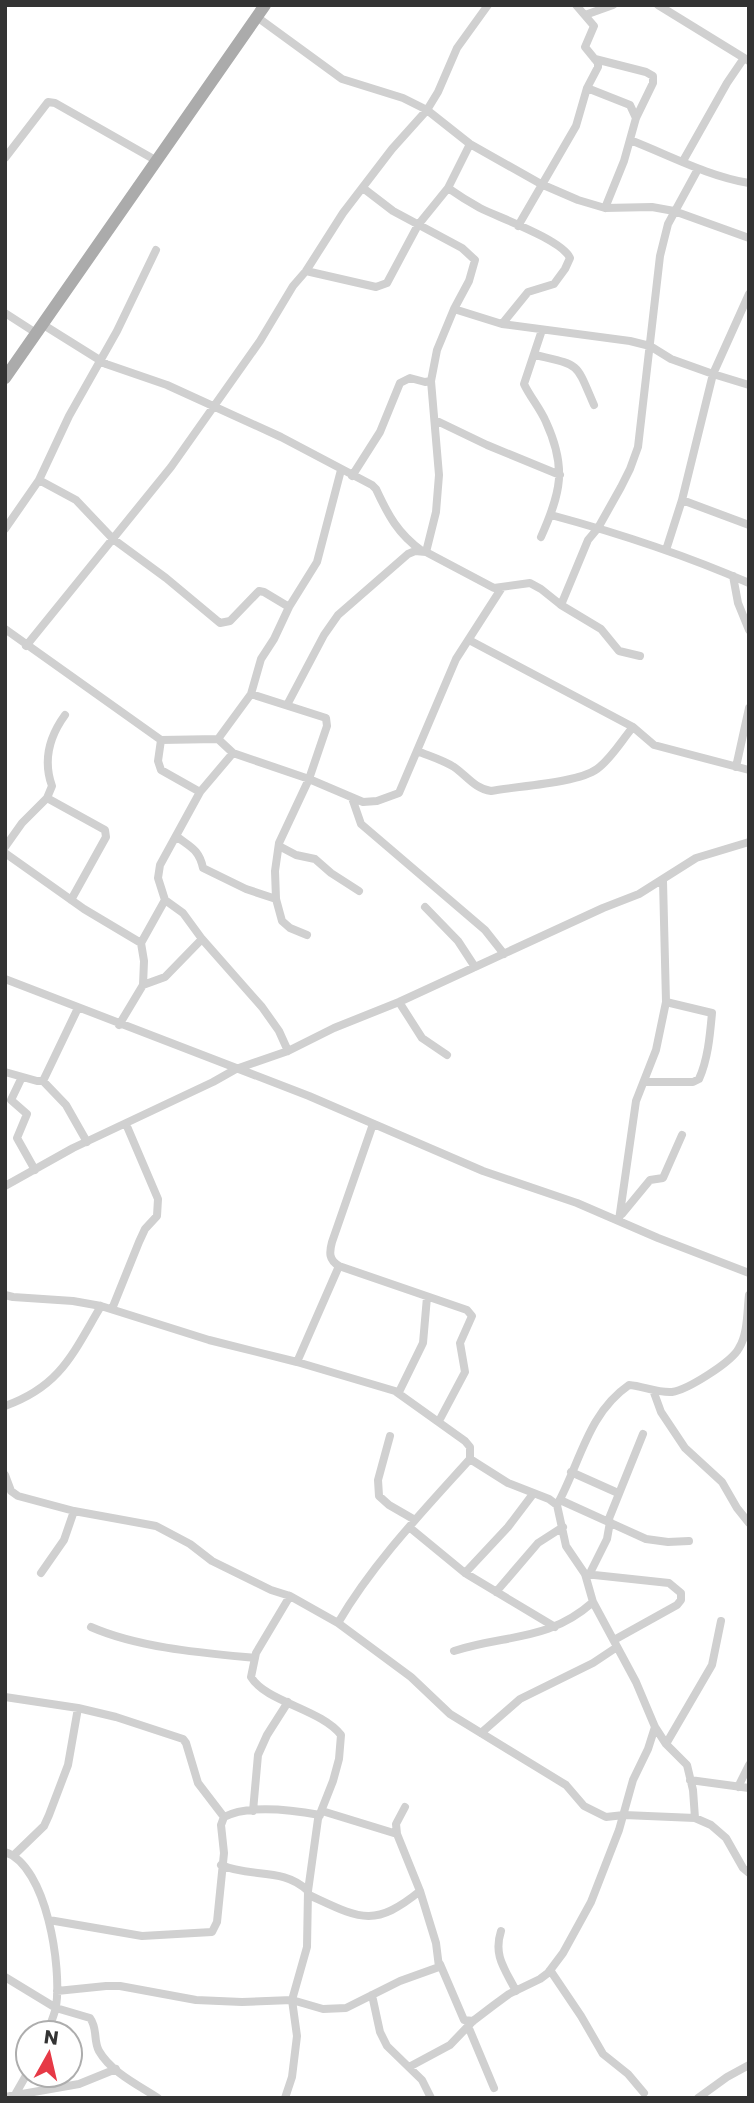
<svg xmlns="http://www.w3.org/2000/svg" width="754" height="2103" viewBox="0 0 754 2103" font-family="Poppins,sans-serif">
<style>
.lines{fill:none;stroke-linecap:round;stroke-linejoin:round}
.street{stroke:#d0d0d0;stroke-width:8}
.primary{stroke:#ababab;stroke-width:12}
</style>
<rect width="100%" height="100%" fill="#fff"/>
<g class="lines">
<path class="street" d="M658 5 749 61
M585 15 613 5
M257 17 342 79 403 98 427 110 470 144 541 184 578 200 605 208 652 207 674 211 749 238
M595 59 646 72 653 76V83L636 118 624 161 605 208
M587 88 630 105 636 118
M630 140C669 155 707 176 749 183
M5 158 48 102 55 103 157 161
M683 161 727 83 744 58
M363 188 393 211 462 248 475 260 469 281 454 309
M448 188C458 195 469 202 480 208 500 218 562 240 570 258L565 269 554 284 528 292 502 324
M518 226 576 126 587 88 598 67V63L585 47 594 26 576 5
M306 271 376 287 387 283 418 225 448 188 470 144
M5 313 36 333
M42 324 106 364 167 385 281 437 372 485 376 489C388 515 398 534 422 551
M535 355C581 366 575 361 594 405
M435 420 487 445 560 475
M352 476 380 432 400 383 410 378 425 382 431 381 437 350 454 309 502 324 630 341 650 346 671 359 713 374 749 385
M39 480 76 500 113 539 166 578 220 623 230 621 259 591 264 592 289 607
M682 500 749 525
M551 515C618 533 685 555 749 583
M5 529 39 480 69 416 117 331 156 250
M541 537C561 492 567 468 546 422 540 408 530 397 524 384L542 330
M666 550 682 500 713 374 749 294
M426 552 436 512 439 475 431 381
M733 576 738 603 749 630
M561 605 588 540 598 528 621 487 630 469 638 447 660 256 668 224 698 169
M5 629 161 740 218 739 251 694 261 659 274 639 289 607 317 562 341 470
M469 640 633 727 654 745 749 770
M26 646 171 467 260 341 293 286 306 271 343 213 392 149 427 110 438 92 457 48 488 5
M251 694 326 718 327 726 309 779 279 843 275 871 276 899 282 921 290 928 307 935
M287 705 324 635 338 615 408 554 415 551 426 552 494 588 530 583 541 589 561 605 601 629 619 651 640 656
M218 739 233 753 309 779 363 802 377 801 399 793 456 659 501 589
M161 740 158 761 161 770 200 792
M417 751C429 756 443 760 454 767 467 776 475 789 491 791 518 786 578 783 597 769 611 759 622 740 633 727
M233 753 200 792 160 865 158 878 165 900 183 913 202 939 262 1007 279 1031 288 1051
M736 767 749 708
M47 798 105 830 106 837 71 900
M352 798 361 824 485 930 504 954
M176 836C190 847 199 849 203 868L246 889 276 899
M279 846 296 855 315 859 331 873 359 891
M5 847 22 823 47 798 52 786C43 761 49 737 65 715
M5 853 84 909 141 943 144 961 143 985 119 1025
M425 907 458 941 475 967
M141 943 165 900
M5 979 309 1096 483 1171 577 1203 658 1238 749 1273
M143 985 165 977 202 939
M399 1002 422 1038 447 1055
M5 1072 37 1081H43L78 1008
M22 1077 11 1100 27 1114 17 1138 35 1170
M43 1081 66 1105 87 1142
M645 1082H693L699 1079C708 1059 710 1035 712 1013L666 1002
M373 1124 332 1242C329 1253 329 1260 339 1266L467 1310 472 1316 460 1343 465 1372 439 1421
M5 1186 73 1148 213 1082 236 1069 288 1051 334 1028 399 1002 603 908 639 894 696 858 749 842
M622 1214 650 1180 663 1178 682 1135
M619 1220 636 1101 656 1050 666 1002 663 881
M5 1295 13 1297 73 1301 101 1306 209 1340 297 1362 395 1391 465 1441 470 1447V1459L508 1483 549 1499 557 1505 566 1546 585 1574 593 1602 636 1682 655 1727 666 1744 687 1765 693 1790 695 1818
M112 1309 139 1242 145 1229 157 1216 158 1199 126 1124
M297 1362 339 1266
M653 1390 661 1412 685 1448 722 1482 737 1508 749 1523
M399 1392 423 1343 427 1297
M5 1406C61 1386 73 1353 101 1306
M390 1436 378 1480 379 1496 389 1505 415 1520
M571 1472 618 1493
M5 1475 11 1491 18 1496 74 1511 156 1526 190 1544 212 1561 271 1590 290 1596 338 1623 411 1677 450 1714 566 1785 584 1806 606 1817 624 1815 695 1818 711 1825 726 1838 743 1868 749 1873
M560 1500 646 1539 668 1542 689 1541
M557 1505C580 1464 587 1414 629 1385 643 1386 657 1393 672 1392 687 1390 732 1362 739 1348 748 1334 747 1311 749 1295
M608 1521 643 1434
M409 1527 465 1573 555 1627
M41 1573 64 1540 74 1511
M465 1573 508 1527 533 1494
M585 1574 669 1583 681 1593V1600L677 1605 614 1640
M589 1575 607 1539 610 1522
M496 1592 538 1543 563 1527
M290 1596 256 1653 251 1677C266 1702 321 1709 341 1735L339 1759 333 1781 318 1819 308 1891
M338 1623C373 1563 424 1510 470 1459
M91 1627C139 1648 203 1653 255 1658
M454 1651C506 1634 548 1642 593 1602
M5 1697 78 1708 116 1717 183 1739 186 1743 198 1783 224 1817
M481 1733 520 1699 593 1663 617 1647
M666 1744 712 1665 721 1621
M690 1780 749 1788
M738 1787 749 1765
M253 1811 258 1755 267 1735 288 1702
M322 1811 397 1834
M5 1852C47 1866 62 1968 56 2007 54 2016 50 2025 47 2033
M14 1855 44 1826 49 1815 68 1765 78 1708
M221 1865C250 1878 284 1867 308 1891L307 1947 292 2000 297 2036 292 2077 285 2098
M309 1895C359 1918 373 1929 420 1891
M49 1920 142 1936 212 1932 217 1922 224 1853 221 1825 224 1817C249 1804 293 1810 320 1815
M501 1931C493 1956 505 1969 516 1991
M440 1964 464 2020 473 2021
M550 1970 581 2016 603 2054 628 2074 644 2093
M5 1977 56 2008 90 2018C98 2029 93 2040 99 2051 111 2072 138 2085 158 2098
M57 1991 106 1986H120L196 2000 242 2002 292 2000 323 2009 346 2008 400 1981 439 1967 436 1943 420 1891 397 1834 396 1824 405 1807
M372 1995 380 2032 387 2046 422 2080 431 2098
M468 2026 494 2088
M409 2067 450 2045 473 2021 494 2005 509 1994 540 1979 548 1973 563 1953 591 1902 619 1830 633 1780 648 1749 655 1727
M16 2093 28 2072
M5 2097 79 2084 116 2069
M698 2098 727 2077 749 2065"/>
<path class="primary" d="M5 378 265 5"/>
</g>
<rect width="754" height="2103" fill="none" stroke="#333333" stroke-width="14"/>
<g transform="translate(49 2054) rotate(8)"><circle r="33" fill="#ffffff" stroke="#adadad" stroke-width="2"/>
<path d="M0-5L12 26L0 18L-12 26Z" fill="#e63946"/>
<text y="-10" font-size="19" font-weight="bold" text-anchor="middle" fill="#333333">N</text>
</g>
</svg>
